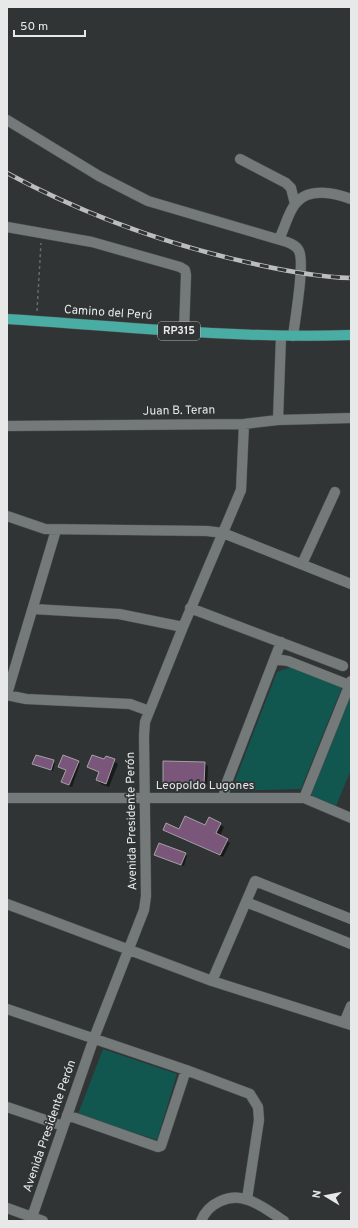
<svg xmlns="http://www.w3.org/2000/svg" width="358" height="1228" viewBox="0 0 358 1228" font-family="Overpass,sans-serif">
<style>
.green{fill:#125650}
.shadow{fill:#0007}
.building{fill:#7a577a;stroke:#a5a1a5}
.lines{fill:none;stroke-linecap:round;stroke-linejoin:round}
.minor-casing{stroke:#4e5150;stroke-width:11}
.major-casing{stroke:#4e5150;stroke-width:11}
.path{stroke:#676b6b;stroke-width:1.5;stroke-dasharray:3 3;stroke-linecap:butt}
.minor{stroke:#747a79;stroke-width:10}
.major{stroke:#49ada4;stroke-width:10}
.rail-casing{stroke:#bbbebd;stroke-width:4.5}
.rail{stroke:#303434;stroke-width:3;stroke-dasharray:9;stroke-linecap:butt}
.labels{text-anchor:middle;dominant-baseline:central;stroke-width:3.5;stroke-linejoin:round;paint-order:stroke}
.shield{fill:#303434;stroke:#afb3b2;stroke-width:1}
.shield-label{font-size:11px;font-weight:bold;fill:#e6e9e8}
.street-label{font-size:12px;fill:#e6e9e8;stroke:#303434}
</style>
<rect width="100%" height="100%" fill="#303434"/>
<path class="green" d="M291 667 342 687 301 789 231 791 277 672Z
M351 695V770L336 806 311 795Z
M103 1049 177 1074 157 1140 78 1114Z"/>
<path class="shadow" d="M106 757 118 764 109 787 101 784 97 780 100 773 88 766 105 761Z
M53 761 55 764 53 771 34 764Z
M78 762 80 764 72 787 65 784 62 782 67 771 59 767Z
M204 763 208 766 207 788 167 787 164 784Z
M209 819 224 827 220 836 230 843 223 857 167 832 164 829 180 830 205 826Z
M185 854 187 856 184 866 155 855Z"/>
<path class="building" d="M36 755 54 760 51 770 32 764Z
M63 755 79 761 69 785 61 782 66 770 58 767Z
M92 755 104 759 106 756 115 759 106 784 96 780 99 772 87 767Z
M163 761 205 762 204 785 163 784Z
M185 816 205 825 209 817 221 823 216 833 228 839 220 855 163 830 166 823 179 829Z
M159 843 186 853 181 865 154 855Z"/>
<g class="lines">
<defs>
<path id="minor" d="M7 120 99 176 148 201 287 242C292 244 297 246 299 251 305 263 295 320 293 336
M240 159 286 183 291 188 295 204
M7 227 92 242 180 267 185 270 186 275 184 331
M279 239C285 228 288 212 296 203 309 187 335 193 351 199
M278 420 281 336
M7 426 244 424 278 420 351 418
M7 516 45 529 207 531 223 533 351 584
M302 564 335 492
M190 608 343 666
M33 609 119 614 183 627
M275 659 288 661 349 685
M7 694 56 530
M7 695 26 699 130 704 149 711
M7 798H304L351 818
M223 798 227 782 281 642
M304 798 351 681
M246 902 351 944
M7 904 212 981 351 1025
M212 981 255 881 351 919
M7 1009 186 1070 250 1094 258 1107 259 1120 247 1199
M344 1023 351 1006
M7 1107 63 1126
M67 1115 158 1147 161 1146 186 1070
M7 1208 43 1221
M32 1217 94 1038 144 910 146 896 144 736 145 722 183 627 241 490 244 424
M201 1221C208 1203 230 1193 248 1200 261 1204 273 1214 284 1221"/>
<path id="major" d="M7 319C121 326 236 339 351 335"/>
</defs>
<use href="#minor" class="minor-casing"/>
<use href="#major" class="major-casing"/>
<path class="path" d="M37 311 41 243"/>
<use href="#minor" class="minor"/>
<use href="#major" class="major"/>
<defs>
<path id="rail" d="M7 173C83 214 162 243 246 262 280 270 316 277 351 278"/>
</defs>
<use href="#rail" class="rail-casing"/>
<use href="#rail" class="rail"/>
</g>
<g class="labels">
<rect class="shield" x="158" y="322" width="42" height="18" rx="3"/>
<g class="shield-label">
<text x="179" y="331">RP315</text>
</g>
<g class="street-label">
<text transform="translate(108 313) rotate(4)">Camino del Perú</text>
<text transform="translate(179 411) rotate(-1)">Juan B. Teran</text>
<text x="205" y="786">Leopoldo Lugones</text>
<text transform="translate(132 821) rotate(-91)">Avenida Presidente Perón</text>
<text transform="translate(50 1126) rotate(-71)">Avenida Presidente Perón</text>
</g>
</g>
<rect width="358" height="1228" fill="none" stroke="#e6e9e8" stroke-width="16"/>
<g transform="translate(326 1196) rotate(280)" stroke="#303434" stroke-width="3" paint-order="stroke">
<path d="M0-3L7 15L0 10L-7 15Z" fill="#e6e9e8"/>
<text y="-6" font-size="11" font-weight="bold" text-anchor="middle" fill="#e6e9e8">N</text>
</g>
<path d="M14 30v6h71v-6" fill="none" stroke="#e6e9e8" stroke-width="2"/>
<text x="20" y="30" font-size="12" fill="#e6e9e8" stroke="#303434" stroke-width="3" paint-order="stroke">50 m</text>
</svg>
